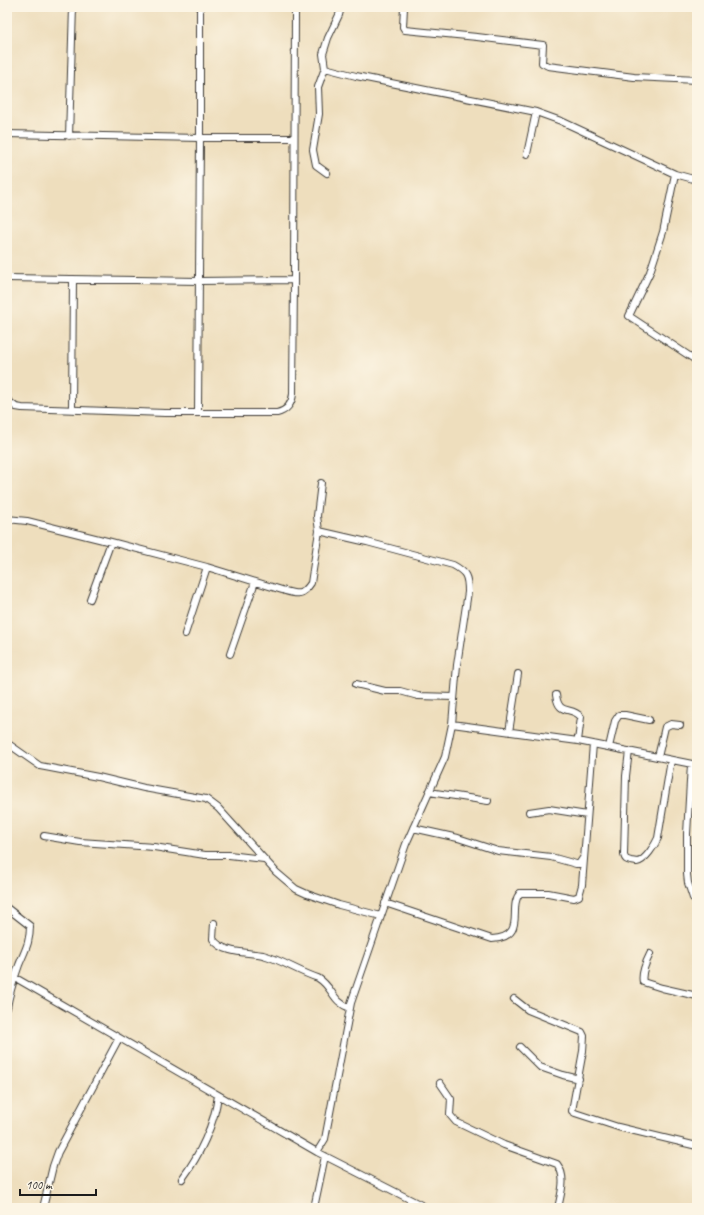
<svg xmlns="http://www.w3.org/2000/svg" width="704" height="1215" viewBox="0 0 704 1215" font-family="Caveat,sans-serif">
<style>
.lines{fill:none;stroke-linecap:round;stroke-linejoin:round}
.minor-casing{stroke:#3c3934;stroke-width:8}
.minor{stroke:#fff;stroke-width:6}
</style>
<rect width="100%" height="100%" fill="#fcf5e5"/>
<filter id="ink" filterUnits="userSpaceOnUse"><feTurbulence type="fractalNoise" baseFrequency=".025" numOctaves="2"/><feDisplacementMap in="SourceGraphic" scale="8" xChannelSelector="R" yChannelSelector="G"/><feConvolveMatrix kernelMatrix="1 2 1 2 8 2 1 2 1" color-interpolation-filters="sRGB"/></filter>
<filter id="wash" filterUnits="userSpaceOnUse"><feTurbulence type="fractalNoise" baseFrequency=".012" numOctaves="4" result="noise"/><feDisplacementMap in="SourceGraphic" scale="16" xChannelSelector="R" yChannelSelector="G"/><feGaussianBlur stdDeviation="0.9" result="paint"/><feColorMatrix in="noise" values="0 0 0 0 0 0 0 0 0 0 0 0 0 0 0 0 0 1.4 0 .05"/><feComposite in="paint" operator="in"/></filter>
<g filter="url(#wash)">
<rect width="100%" height="100%" fill="#eedebd"/>
</g>
<g filter="url(#ink)">
<g class="lines">
<defs>
<path id="minor" d="M404 7 403 27 405 30 477 37 543 45 542 63 548 66 634 77 697 80
M325 68 356 76 536 112
M7 134 200 138H294
M69 136 73 7
M527 154 536 112 561 121 675 174 697 180
M327 173 316 165 313 150 319 114 318 87 325 68 323 54 328 38 339 15 341 7
M675 174 663 232 650 272 629 316 697 361
M7 278 199 281 294 280
M7 400 16 407 22 408 165 413H277C286 411 292 404 293 394L294 280 295 9 294 7
M72 409 73 279
M198 412 200 138V7
M7 519 27 521 111 542 207 567 282 590C296 594 302 597 311 583L319 531 317 516 321 483
M90 599 111 542
M185 634 207 567
M230 654 255 582
M356 684 385 691H400L418 696 454 697
M556 695C559 717 571 705 581 717L578 741
M452 724 578 741 697 765
M509 732 518 674
M7 743 40 766 98 777 144 788 206 799 218 808 276 872 296 889 307 894 339 905 381 916
M609 747 615 721 619 715H625L649 720
M629 751 626 776 624 855C625 859 626 860 631 861 631 861 637 862 637 862 645 861 655 845 658 838L671 760
M658 757 665 727 671 724 680 725
M691 764 687 834V874L688 883 693 898
M429 792 488 801
M529 812 549 809 587 815
M413 828 458 838 498 851 551 857 576 864H579L583 858
M44 836 80 842 154 847 205 855H229L264 859
M385 903 492 939C528 937 507 908 520 893H548L574 898 579 896 582 885 593 744
M7 908 30 926C30 943 25 950 19 965 14 979 9 994 7 1008
M214 923 213 939C223 954 248 952 263 955 282 960 299 972 318 978 333 987 332 1002 350 1008
M650 954C646 962 641 974 643 982L662 988 697 996
M7 973 317 1152 427 1208
M514 999 528 1010 582 1032 584 1036 583 1051 572 1111 575 1113 618 1127 697 1146
M520 1047 540 1067 563 1075 579 1079
M440 1083 451 1099 450 1115 456 1122 504 1145 557 1164C567 1177 561 1193 558 1208
M317 1152 325 1139 351 1003 406 844 445 757 452 724 457 665 468 592C468 576 466 572 453 565L367 542 319 531
M182 1179C199 1156 215 1124 218 1095
M43 1208 53 1166 58 1152 119 1038
M314 1208 325 1156"/>
</defs>
<use href="#minor" class="minor-casing"/>
<use href="#minor" class="minor"/>
</g>
</g>
<rect width="704" height="1215" fill="none" stroke="#fcf5e5" stroke-width="24"/>
<path d="M20 1189v6h76v-6" fill="none" stroke="#1c1c1c" stroke-width="2"/>
<text x="26" y="1189" font-size="12" fill="#1c1c1c" stroke="#fcf5e5" stroke-width="3" paint-order="stroke">100 m</text>
</svg>
